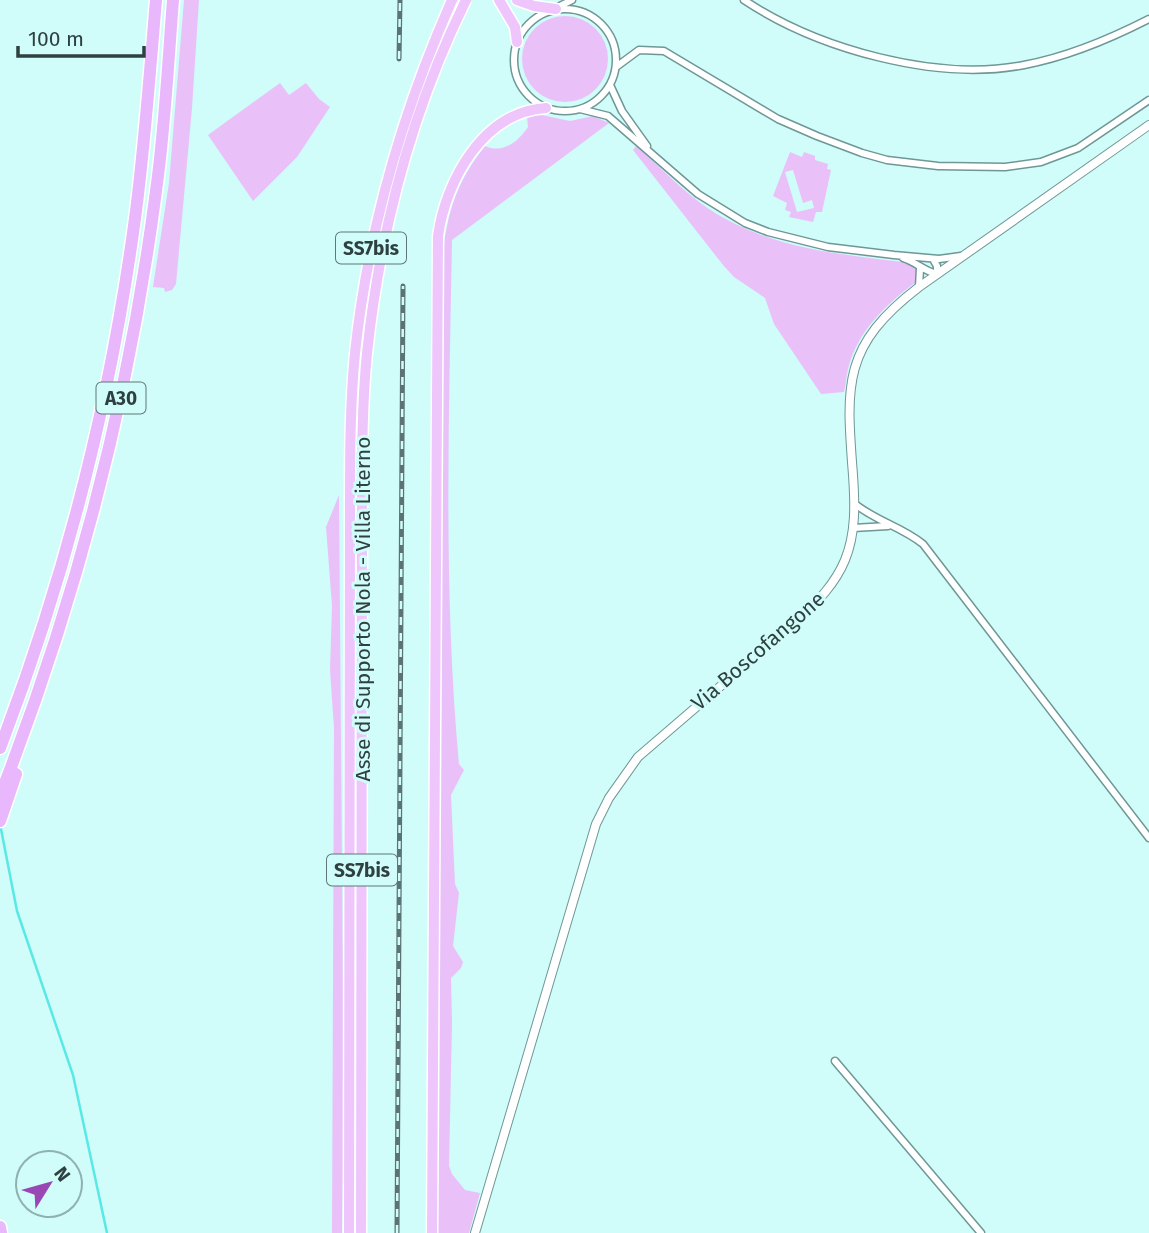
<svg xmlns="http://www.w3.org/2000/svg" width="1149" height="1233" viewBox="0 0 1149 1233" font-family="'Fira Sans',sans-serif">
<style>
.green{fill:#e9c1f8;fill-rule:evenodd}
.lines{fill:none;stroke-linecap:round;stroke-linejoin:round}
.stream{stroke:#59e9e5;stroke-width:2.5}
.minor-casing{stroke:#6e9795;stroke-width:9}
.tertiary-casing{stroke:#6e9795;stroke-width:10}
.trunk-casing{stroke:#fff;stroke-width:13}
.motorway-casing{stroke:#fff;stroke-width:15}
.minor{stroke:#fff;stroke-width:6}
.tertiary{stroke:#fff;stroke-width:8}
.trunk{stroke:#eec6fc;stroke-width:10}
.motorway{stroke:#e9b7fb;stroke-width:12}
.rail-casing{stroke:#5b7473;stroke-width:5}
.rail{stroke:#d0fcfa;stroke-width:2.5;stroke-dasharray:8;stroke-linecap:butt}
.trunk-bridge-casing{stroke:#fff;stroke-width:13;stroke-linecap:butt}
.trunk-bridge{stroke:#eec6fc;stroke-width:10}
.labels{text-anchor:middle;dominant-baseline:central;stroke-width:6;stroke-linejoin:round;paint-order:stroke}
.shield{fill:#d0fcfa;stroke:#5f7877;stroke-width:2}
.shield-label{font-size:19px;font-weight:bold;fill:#2e403f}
.street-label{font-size:21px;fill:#2e403f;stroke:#d0fcfa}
</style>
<rect width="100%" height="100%" fill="#d0fcfa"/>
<path class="green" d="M184 0H199L192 108 176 284 172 290 165 292 164 288 153 287 169 183Z
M522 59a43 43 0 1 1 86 0a43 43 0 1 1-86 0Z
M280 83 289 95 306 83 319 99 330 107 297 157 253 201 208 135Z
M537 114 570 121 593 116 609 123 452 240C449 415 443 590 459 764L464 770 451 795 455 884 459 893 453 946 463 962 461 968 451 978 452 1023 449 1166 452 1174 465 1190 480 1193 469 1233H438L442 264C446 216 455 184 485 146 503 154 518 142 528 127L527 116Z
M636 146C661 167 682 191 709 209 770 249 840 254 910 263L917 270 916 282C886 304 857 332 848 369 846 377 846 384 844 392L821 394 774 324 765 298 734 277 723 265 633 150Z
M790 152 802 157 804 152 815 156V160L828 164 827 169 831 170 822 212H816L813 222 789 217 791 212 785 210 787 203 773 196ZM793 170 803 203 812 200 814 208 797 212 785 172Z
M339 495 344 1113 342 1233H332L334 728 330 670 332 606 326 527Z"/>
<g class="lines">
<path class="stream" d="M0 824 17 911 73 1075 107 1233"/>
<defs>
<path id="minor" d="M744 0C818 49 936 82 1024 65 1067 57 1110 39 1149 19
M558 7 572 0
M514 60a51 51 0 1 1 102 0a51 51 0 1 1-102 0Z
M616 67 639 50 664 51 778 119 817 136 862 153 887 160 938 166 1005 167 1041 162 1078 148 1149 100
M610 85 622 111 647 146
M580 109 608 116 698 194 745 223 768 232 828 247 894 255 939 259 961 256
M903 258C916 262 924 271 937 274V266L933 259
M919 287 920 268
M855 504C876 521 902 527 923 544L1149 838
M853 528 888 526
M835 1061 981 1233"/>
<path id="tertiary" d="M475 1233 596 824 609 798 638 757 800 618C818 601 835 584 845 560 856 533 855 504 853 475 846 385 842 346 919 287L1149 125"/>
<path id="trunk" d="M499 0 515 27 517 42
M517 0 534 6 556 9
M349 1233 350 508
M361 1233 362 507
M432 1233 438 236C446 180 483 112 546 108"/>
<path id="motorway" d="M0 748C66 576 112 393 136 211 145 141 150 70 156 0
M0 796C76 601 129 399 156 191 165 128 168 63 173 0
M0 821 16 774
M0 1227 1 1233"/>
</defs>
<use href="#minor" class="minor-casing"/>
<use href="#tertiary" class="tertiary-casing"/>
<use href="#trunk" class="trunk-casing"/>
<use href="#motorway" class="motorway-casing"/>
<use href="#minor" class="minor"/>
<use href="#tertiary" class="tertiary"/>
<use href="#trunk" class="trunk"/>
<use href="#motorway" class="motorway"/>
<defs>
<path id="rail" d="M399 59 400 0
M397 1233 403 286"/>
</defs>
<use href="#rail" class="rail-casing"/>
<use href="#rail" class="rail"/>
<defs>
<path id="trunk-bridge" d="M362 507C362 456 362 404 367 353 380 231 412 110 466 0
M350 508C350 456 350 405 355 353 368 230 402 113 452 0"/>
</defs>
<use href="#trunk-bridge" class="trunk-bridge-casing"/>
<use href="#trunk-bridge" class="trunk-bridge"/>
</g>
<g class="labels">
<g class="shield">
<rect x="336" y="232.5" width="70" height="31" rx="5"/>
<rect x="96.5" y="382.5" width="49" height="31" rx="5"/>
<rect x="327" y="854.5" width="70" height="31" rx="5"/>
</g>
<g class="shield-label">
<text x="371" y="248">SS7bis</text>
<text x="121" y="398">A30</text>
<text x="362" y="870">SS7bis</text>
</g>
<g class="street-label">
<text transform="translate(363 609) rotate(-90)">Asse di Supporto Nola - Villa Literno</text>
<text transform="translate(758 651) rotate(-41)">Via Boscofangone</text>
</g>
</g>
<g transform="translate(49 1184) rotate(53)"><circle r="33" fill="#d0fcfa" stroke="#8fb1af" stroke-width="2"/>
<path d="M0-5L12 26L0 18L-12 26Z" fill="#9a47b6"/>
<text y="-10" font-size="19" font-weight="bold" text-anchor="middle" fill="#2e403f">N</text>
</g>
<path d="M18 46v10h126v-10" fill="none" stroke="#2e403f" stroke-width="3.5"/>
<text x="28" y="46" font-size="21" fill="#2e403f" stroke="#d0fcfa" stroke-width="5" paint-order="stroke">100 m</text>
</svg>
